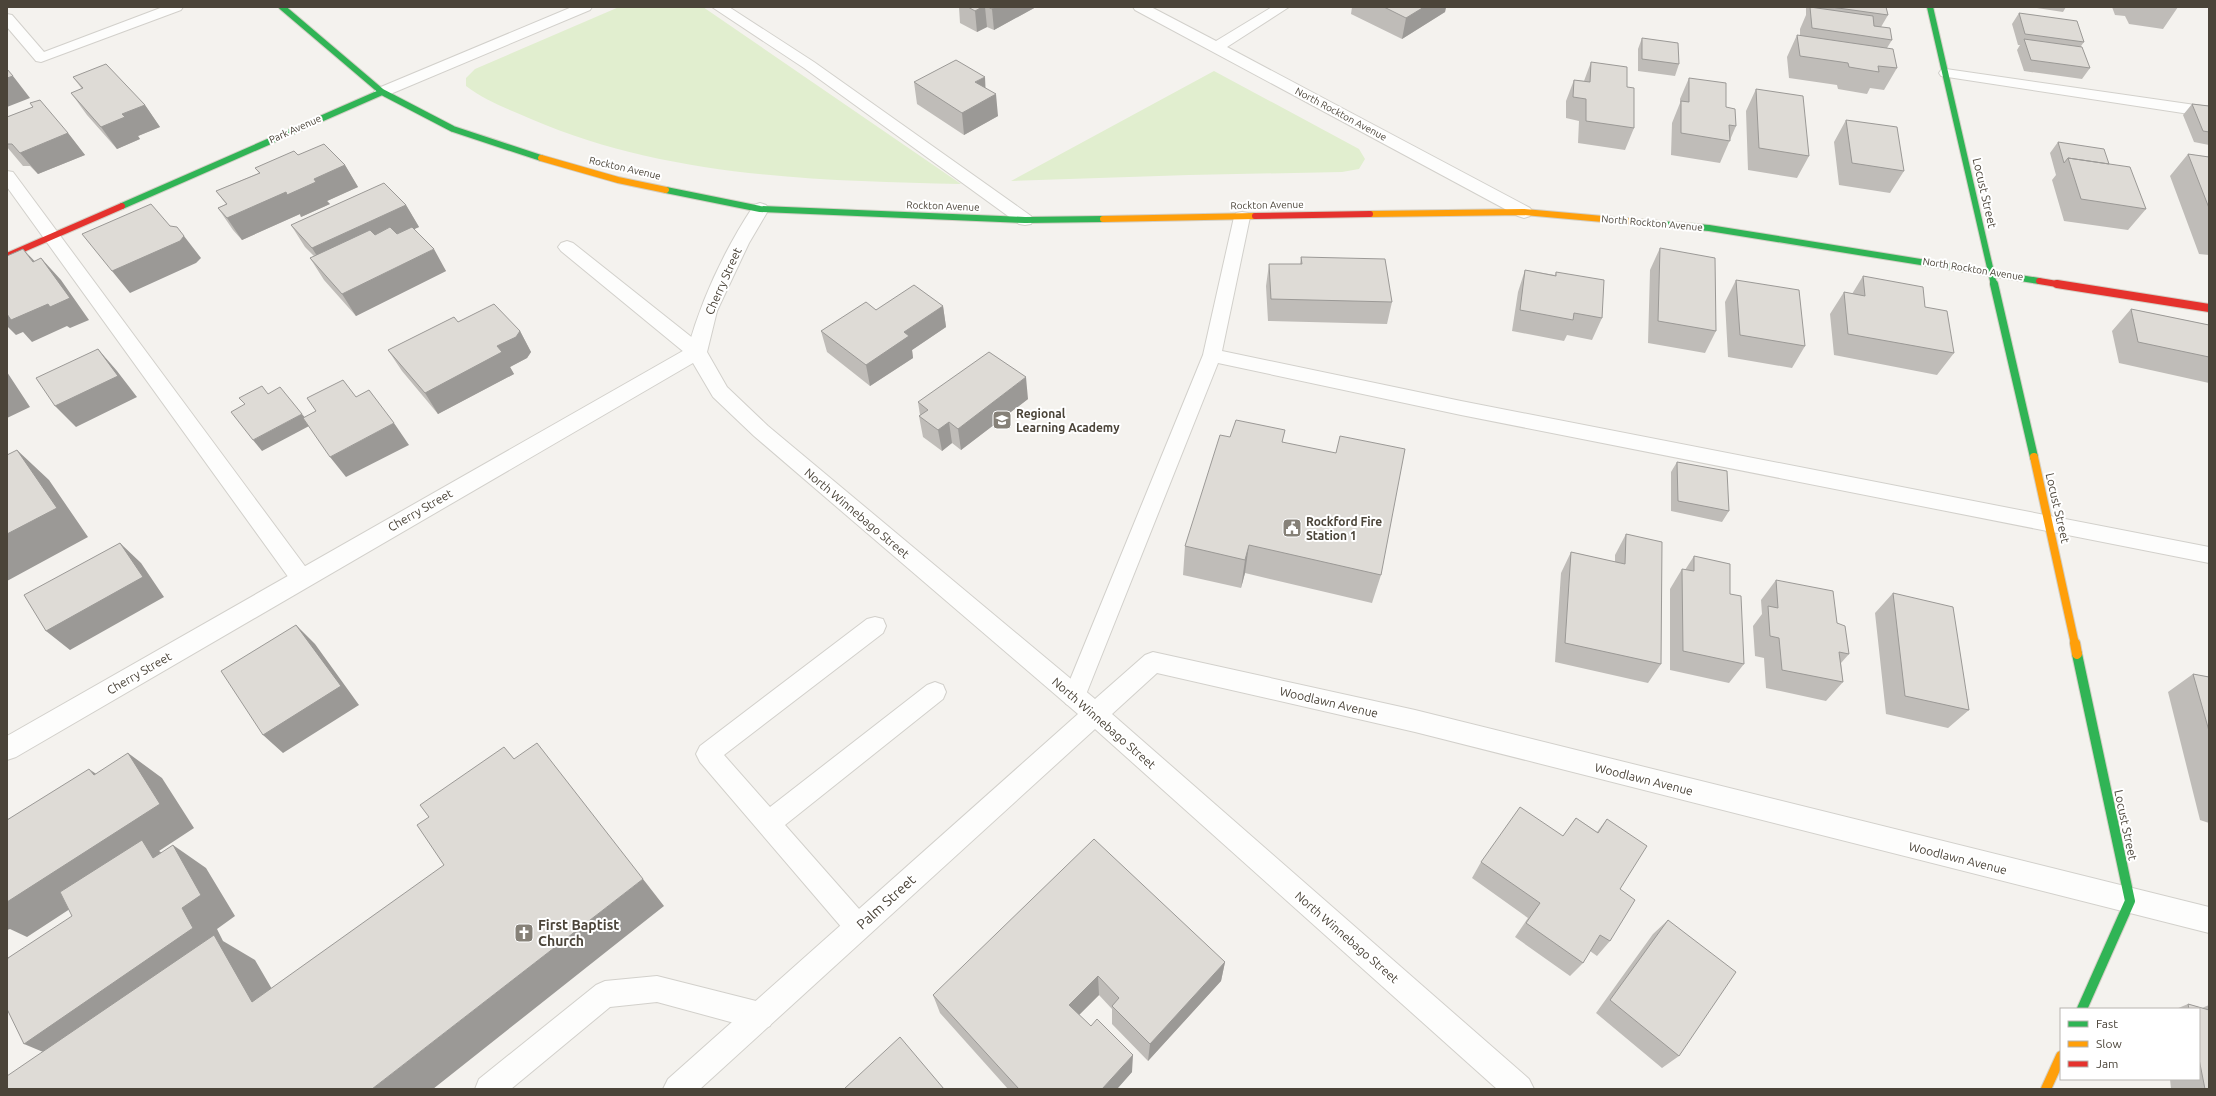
<svg xmlns="http://www.w3.org/2000/svg" width="2216" height="1096" viewBox="0 0 2216 1096" font-family="Ubuntu,sans-serif">
<style>
.green{fill:#e1eecf}
.lines{fill:none;stroke-linecap:round;stroke-linejoin:round}
.lane-casing{stroke:#d2d0cb;stroke-width:2}
.street-casing{stroke:#d2d0cb;stroke-width:2}
.fast-far2-casing{stroke:#d3cfc5;stroke-width:8}
.fast-far1-casing{stroke:#d3cfc5;stroke-width:10}
.fast-casing{stroke:#d3cfc5;stroke-width:12}
.slow-far2-casing{stroke:#d3cfc5;stroke-width:8}
.slow-far1-casing{stroke:#d3cfc5;stroke-width:10}
.slow-casing{stroke:#d3cfc5;stroke-width:12}
.jam-far1-casing{stroke:#d3cfc5;stroke-width:8}
.jam-casing{stroke:#d3cfc5;stroke-width:10}
.lane{fill:#fdfdfc;fill-rule:evenodd}
.street{fill:#fdfdfc;fill-rule:evenodd}
.fast-far2{stroke:#30b455;stroke-width:6}
.fast-far1{stroke:#30b455;stroke-width:8}
.fast{stroke:#30b455;stroke-width:10}
.slow-far2{stroke:#ff9f0a;stroke-width:6}
.slow-far1{stroke:#ff9f0a;stroke-width:8}
.slow{stroke:#ff9f0a;stroke-width:10}
.jam-far1{stroke:#e5322d;stroke-width:6}
.jam{stroke:#e5322d;stroke-width:8}
.wall{fill:#bfbcb8}
.shaded-wall{fill:#9b9996}
.building{fill:#dedbd6;stroke:#9b9996}
.labels{text-anchor:middle;dominant-baseline:central;stroke-width:4;stroke-linejoin:round;paint-order:stroke}
.far-street-label{font-size:10px;fill:#4b4439;stroke:#fff}
.street-label{font-size:12px;fill:#4b4439;stroke:#fff}
.poi-label{font-size:12px;font-weight:bold;fill:#4b4439;stroke:#fff;text-anchor:start}
.near-street-label{font-size:14px;fill:#4b4439;stroke:#fff}
.near-poi-label{font-size:14px;font-weight:bold;fill:#4b4439;stroke:#fff;text-anchor:start}
</style>
<rect width="100%" height="100%" fill="#f4f2ee"/>
<path class="green" d="M619 7H703L961 184C816 181 665 177 531 119 508 109 486 101 466 86V78L475 69Z
M1214 71 1359 149 1365 159 1359 169 1342 172 1189 175 1011 181Z"/>
<g class="lines">
<defs>
<path id="lane" d="M163 7H183L181 10 41 62 36 61 7 27V14L12 15 44 52Z
M712 7H729L814 62 1031 216 1033 220 1031 224 1025 225 1019 224 804 68Z
M1946 69 2209 107V117L1941 76 1939 73 1941 70Z
M7 171 13 172 310 573 313 579 310 585 302 588 294 585 7 187Z
M1242 212 1248 213 1250 217 1222 351 1461 401 2209 547V563L1461 415 1218 363 1085 697 1082 704 1074 707 1066 704 1063 697 1203 355 1234 217 1236 213Z
M567 241 573 243 704 347 706 352 704 357 697 358 690 357 561 251 558 247 561 243Z
M875 617 883 619 886 626 883 633 724 755 770 807 927 685 935 682 943 685 946 692 943 699 785 825 867 918 871 927 867 936 858 940 849 936 700 762 696 754 700 746 867 619Z
M657 976 760 1002 770 1006 774 1016 770 1026 760 1030 657 1002 610 1007 511 1089H475L479 1079 596 985 605 981Z"/>
<path id="street" d="M572 7H592L590 10 388 95H376L374 92 376 89Z
M1133 7H1151L1216 41 1272 7H1289L1227 47 1530 208 1533 212 1530 216 1524 218 1518 216 1135 10Z
M760 203 766 205 769 209 749 243 717 311 707 352 727 387 768 426 1095 699 1145 655 1153 652 1415 710 2209 907V933L1415 732 1157 673 1112 714 1529 1079 1534 1089H1497L1095 729 700 1089H663L668 1079 1078 714 754 436 713 397 693 363 16 757 7 760V736L688 348C702 298 725 249 754 205Z"/>
<path id="fast-far2" d="M282 7 382 92 453 129 541 158
M1930 7 1994 285
M666 190 760 209 1025 220 1103 219
M122 206 382 92
M1648 223 1709 228 2039 281"/>
<path id="fast-far1" d="M1994 284 2034 457"/>
<path id="fast" d="M2077 654 2130 901 2082 1009"/>
<path id="slow-far2" d="M541 158 618 180 666 190
M1370 214 1524 212 1648 223
M1103 219 1255 216"/>
<path id="slow-far1" d="M2034 457 2075 644"/>
<path id="slow" d="M2075 643 2077 654
M2046 1089 2061 1056"/>
<path id="jam-far1" d="M1255 216 1370 214
M7 256 122 206
M2039 281 2063 285"/>
<path id="jam" d="M2057 284 2209 308"/>
</defs>
<use href="#lane" class="lane-casing"/>
<use href="#street" class="street-casing"/>
<use href="#fast-far2" class="fast-far2-casing"/>
<use href="#fast-far1" class="fast-far1-casing"/>
<use href="#fast" class="fast-casing"/>
<use href="#slow-far2" class="slow-far2-casing"/>
<use href="#slow-far1" class="slow-far1-casing"/>
<use href="#slow" class="slow-casing"/>
<use href="#jam-far1" class="jam-far1-casing"/>
<use href="#jam" class="jam-casing"/>
<use href="#lane" class="lane"/>
<use href="#street" class="street"/>
<use href="#fast-far2" class="fast-far2"/>
<use href="#fast-far1" class="fast-far1"/>
<use href="#fast" class="fast"/>
<use href="#slow-far2" class="slow-far2"/>
<use href="#slow-far1" class="slow-far1"/>
<use href="#slow" class="slow"/>
<use href="#jam-far1" class="jam-far1"/>
<use href="#jam" class="jam"/>
</g>
<path class="wall" d="M959 7H1036L994 30 987 27 977 32 960 23Z
M1352 7H1446L1445 12 1402 39 1351 14Z
M1806 7H1886L1888 15 1881 27 1892 40 1887 48 1897 68 1884 90 1870 88 1867 94 1838 89 1837 85 1789 78 1787 57 1797 35 1800 36V29L1806 15Z
M2030 7H2066L2063 12Z
M2112 7H2178L2163 29 2129 24 2125 16 2115 15Z
M2019 13 2084 42 2081 46 2090 68 2082 79 2024 71 2017 50 2020 45H2018L2012 24Z
M1642 38 1679 64 1675 76 1638 71V49Z
M1591 62 1627 87 1634 128 1625 150 1578 143 1579 121 1566 118V101L1574 80 1584 81Z
M73 77 145 105 160 127 138 136 140 139 117 149 87 115 71 93 82 89Z
M1689 78 1726 107 1736 126 1720 163 1671 155 1672 123 1680 103V99Z
M914 82 985 88 998 116 964 135 917 104Z
M1756 89 1809 156 1797 178 1748 170 1746 111Z
M30 103 68 133 85 155 38 174 30 166H23L7 147V117L33 107Z
M2192 104 2209 106V145L2194 142 2183 115Z
M1846 120 1904 171 1890 193 1839 185 1834 142Z
M2058 142 2109 164 2146 209 2128 230 2064 221 2052 180 2056 175 2050 153Z
M2188 154 2209 157V255L2199 254 2170 176Z
M298 155 345 165 358 187 327 201 330 204 301 217 300 214 242 240 233 230 218 208 226 204 216 191 259 173 255 168Z
M406 205 419 227 414 229 446 271 356 316 324 280 310 258 314 256 305 247 291 225Z
M1660 248 1716 331 1705 353 1648 343 1650 270Z
M1301 257 1392 302 1387 324 1268 321 1266 286 1269 264H1300Z
M1525 270 1555 275 1556 272 1602 318 1592 340 1567 335 1564 341 1512 331 1518 292Z
M1863 276 1925 307 1954 353 1937 375 1834 355 1830 314 1844 292 1852 294Z
M1736 280 1805 346 1792 368 1728 357 1725 302Z
M943 306 946 327 912 350 913 358 870 386 827 352 821 331 876 310Z
M2131 309 2209 325V383L2119 363 2112 331Z
M458 322 520 331 531 352 527 358 510 367 514 374 438 414 402 371 388 350Z
M1028 399 961 450 952 443 942 451 923 437 919 416 920 415 918 402Z
M1230 437 1283 442 1381 575 1372 603 1245 573 1241 588 1183 575 1185 546Z
M1677 462 1729 511 1722 522 1671 511V472Z
M1626 534 1661 664 1648 683 1555 662 1561 573 1571 552 1615 562V555Z
M1694 556 1730 594 1744 664 1729 683 1670 670V589L1682 569 1685 570Z
M1776 580 1837 623 1849 654 1841 663 1843 682 1826 701 1766 688 1764 658 1755 656 1753 626 1762 614 1761 600Z
M1893 593 1969 710 1948 728 1886 714 1875 613Z
M2193 674 2209 677V823L2200 820 2168 692Z
M1576 818 1597 832 1607 819 1620 889 1610 941 1597 956 1590 951 1583 963 1570 976 1515 937 1528 918 1472 878 1481 862 1563 836Z
M1668 920 1679 1056 1662 1068 1596 1013 1653 934Z
M1225 962 1221 981 1148 1061 1112 1024V1009L1099 995 1079 1015 1132 1072 1117 1089H1008L940 1013 933 995Z
M2188 1004 2202 1008 2209 1005V1089H2171L2170 1079H2199V1009H2176Z"/>
<path class="shaded-wall" d="M982 7H985L987 27 977 32 975 11Z
M995 7H1036L994 30 992 9Z
M1424 7H1446L1445 12 1402 39 1406 18Z
M13 76 30 98 7 107V78Z
M985 77 986 99 975 82Z
M996 94 998 116 964 135 962 113Z
M145 105 160 127 138 136 140 139 117 149 101 127 122 114Z
M68 133 85 155 38 174 20 153Z
M345 165 358 187 327 201 330 204 301 217 300 214 242 240 227 218Z
M406 205 419 227 326 270 312 248Z
M184 236 201 258 196 263 130 293 112 271Z
M23 249 43 270 33 262Z
M434 249 446 271 356 316 342 294Z
M41 258 61 280 89 320 70 328 67 326 32 342 23 332 16 335 7 326V313L48 304Z
M943 306 946 327 912 350 913 358 870 386 866 365 904 332Z
M520 331 531 352 527 358 510 367 514 374 438 414 425 393 497 346Z
M98 349 117 371 137 397 76 427 55 406Z
M7 372 30 407 7 418Z
M1026 377 1028 399 961 450 958 429Z
M302 414 311 425 262 451 253 440Z
M949 422 952 443 942 451 938 430Z
M394 423 409 445 346 477 330 457Z
M17 450 49 480 88 537 7 581V534Z
M120 543 141 563 164 597 70 650 46 631Z
M1249 545 1245 573 1241 588 1245 560Z
M296 625 315 644 359 705 283 753 263 735Z
M128 753 162 778 194 828 159 851 177 863 153 858 151 856 27 937 10 929 7 930V902Z
M89 769 124 793 94 775Z
M173 845 206 868 235 916 217 929 223 941 255 960 293 1025 252 1002 67 1062 24 1044 182 908Z
M643 879 664 906 433 1089H372Z
M1225 962 1221 981 1148 1061 1150 1044Z
M1098 976 1099 995 1071 1023 1069 1005Z
M1133 1055 1132 1072 1117 1089H1102Z"/>
<path class="building" d="M968 7H982L975 11Z
M988 7H995L992 9Z
M1384 7H1424L1406 18Z
M1810 7 1873 16 1874 26 1890 28 1892 40 1812 28Z
M1831 7H1886L1888 15Z
M2019 13 2077 21 2084 42 2025 34Z
M1797 35 1893 49 1897 68 1878 66 1879 72 1849 67 1848 63 1800 56Z
M1642 38 1678 43 1679 64 1642 59Z
M2024 39 2082 47 2090 68 2031 60Z
M956 60 985 77 975 82 996 94 962 113 914 82Z
M1591 62 1627 67V87L1634 88V128L1586 121V99L1573 97 1574 80 1590 82Z
M106 64 145 105 122 114 125 117 101 127 71 93 83 88 73 77Z
M7 69 13 76 7 78Z
M1689 78 1726 83V107L1735 109 1736 126 1729 125 1730 141 1681 133V101L1689 102Z
M1756 89 1803 96 1809 156 1759 148Z
M40 100 68 133 20 153 12 144H7V117L33 107 30 103Z
M2192 104 2209 106V132L2203 131Z
M1846 120 1897 127 1904 171 1852 163Z
M2058 142 2104 149 2109 164 2068 158 2064 163Z
M324 144 345 165 314 179 316 182 287 195 286 192 227 218 218 208 227 204 216 191 260 173 255 168 294 151 298 155Z
M2188 154 2209 157V208Z
M2068 158 2130 167 2146 209 2081 199Z
M384 183 406 205 312 248 291 225Z
M151 204 170 226 177 227 184 236 180 241 112 271 82 234Z
M390 227 397 234 412 227 434 249 342 294 310 258 370 230 375 235Z
M1660 248 1715 258 1716 331 1658 321Z
M23 249 33 262 41 258 70 298 50 307 48 304 11 320 7 314V256Z
M1301 257 1385 259 1392 302 1271 299 1269 264H1302Z
M1525 270 1556 276V272L1604 280 1602 318 1574 313 1573 320 1520 310Z
M1863 276 1923 287 1925 307 1947 311 1954 353 1848 334 1844 292 1865 296Z
M1736 280 1799 290 1805 346 1740 335Z
M914 285 943 306 904 332 909 336 866 365 821 331 866 302 876 310Z
M494 304 520 331 516 337 497 346 502 352 425 393 388 350 454 317 458 322Z
M2131 309 2209 325V357L2138 342Z
M98 349 118 376 55 406 36 378Z
M989 352 1026 377 958 429 949 422 938 430 919 416 928 410 918 402Z
M343 380 356 397 369 390 394 423 330 457 303 418 316 411 307 398Z
M262 386 268 394 280 387 302 414 253 440 231 412 245 404 239 398Z
M1236 420 1285 430 1282 442 1336 453 1340 436 1405 449 1381 575 1249 545 1245 560 1185 546 1220 435 1230 437Z
M17 450 57 508 7 534V455Z
M1677 462 1727 471 1729 511 1678 501Z
M1626 534 1662 542 1661 664 1565 643 1571 552 1625 564Z
M120 543 143 577 46 631 24 595Z
M1694 556 1730 564V594L1741 596 1744 664 1683 651 1682 569 1694 571Z
M1776 580 1833 591 1837 623 1845 626 1849 654 1839 652 1843 682 1782 670 1779 638 1770 636 1768 606 1778 608Z
M1893 593 1953 607 1969 710 1905 696Z
M296 625 341 686 263 735 221 671Z
M2193 674 2209 677V731Z
M537 743 643 879 372 1089H7V1076L214 935 252 1002 444 865 417 825 429 817 420 805 504 747 514 759Z
M128 753 160 804 7 902V820L89 769 94 775Z
M1520 807 1563 836 1576 818 1598 833 1607 819 1647 846 1620 889 1635 900 1610 941 1600 935 1583 963 1526 923 1540 903 1481 862Z
M1094 839 1225 962 1150 1044 1112 1006 1119 998 1098 976 1069 1005 1091 1026 1097 1019 1133 1055 1102 1089H1019L933 995Z
M142 840 153 858 173 845 201 895 182 908 193 928 24 1044 7 1009V960L8 958 72 916 60 892Z
M1668 920 1736 972 1679 1056 1610 1000Z
M2188 1004 2209 1010V1089H2205L2199 1059V1009H2189Z
M900 1037 944 1089H844Z"/>
<defs>
<symbol id="school-square" viewBox="-11 -11 22 22"><rect x="-9" y="-9" width="18" height="18" rx="4" fill="#868178" stroke="#fff"/><path d="M0-5L7-2L0 1L-7-2ZM-4 1L0 2.5L4 1V4Q0 6-4 4Z" fill="#fff"/></symbol>
<symbol id="civic-square" viewBox="-11 -11 22 22"><rect x="-9" y="-9" width="18" height="18" rx="4" fill="#868178" stroke="#fff"/><path d="M-.6-6.5H3V-4.5H.6V-3L4-1V1h2V6H-6V1h2V-1L-.6-3ZM-1.2 2.5V6h2.4V2.5Z" fill="#fff"/></symbol>
<symbol id="church-square" viewBox="-11 -11 22 22"><rect x="-9" y="-9" width="18" height="18" rx="4" fill="#868178" stroke="#fff"/><path d="M-1.2-6h2.4v3.5h3.3v2.4h-3.3V6h-2.4V-.1h-3.3v-2.4h3.3Z" fill="#fff"/></symbol>
</defs>
<g fill-rule="evenodd">
<use href="#school-square" x="991" y="409" width="22" height="22"/>
<use href="#civic-square" x="1281" y="517" width="22" height="22"/>
<use href="#church-square" x="513" y="922" width="22" height="22"/>
</g>
<g class="labels">
<g class="far-street-label">
<text transform="translate(1341 114) rotate(28)">North Rockton Avenue</text>
<text transform="translate(295 129) rotate(-24)">Park Avenue</text>
<text transform="translate(625 168) rotate(13)">Rockton Avenue</text>
<text transform="translate(1267 205) rotate(-1)">Rockton Avenue</text>
<text transform="translate(943 206) rotate(2)">Rockton Avenue</text>
<text transform="translate(1652 223) rotate(5)">North Rockton Avenue</text>
<text transform="translate(1973 269) rotate(9)">North Rockton Avenue</text>
</g>
<g class="street-label">
<text transform="translate(1985 193) rotate(77)">Locust Street</text>
<text transform="translate(723 281) rotate(-66)">Cherry Street</text>
<text transform="translate(2058 508) rotate(77)">Locust Street</text>
<text transform="translate(420 510) rotate(-30)">Cherry Street</text>
<text transform="translate(857 513) rotate(40)">North Winnebago Street</text>
<text transform="translate(139 673) rotate(-30)">Cherry Street</text>
<text transform="translate(1329 702) rotate(13)">Woodlawn Avenue</text>
<text transform="translate(1104 723) rotate(41)">North Winnebago Street</text>
<text transform="translate(1644 779) rotate(14)">Woodlawn Avenue</text>
<text transform="translate(2126 825) rotate(78)">Locust Street</text>
<text transform="translate(1958 858) rotate(14)">Woodlawn Avenue</text>
<text transform="translate(1347 937) rotate(41)">North Winnebago Street</text>
</g>
<g class="poi-label">
<text x="1016" y="413">Regional<tspan x="1016" dy="14">Learning Academy</tspan></text>
<text x="1306" y="521">Rockford Fire<tspan x="1306" dy="14">Station 1</tspan></text>
</g>
<g class="near-street-label">
<text transform="translate(886 902) rotate(-42)">Palm Street</text>
</g>
<g class="near-poi-label">
<text x="538" y="925">First Baptist<tspan x="538" dy="16">Church</tspan></text>
</g>
</g>
<rect width="2216" height="1096" fill="none" stroke="#4b4439" stroke-width="16"/>
<rect x="2060" y="1008" width="140" height="72" fill="#ffffff" stroke="#b7b4b0"/>
<rect x="2068" y="1021" width="20" height="6" fill="#30b455" stroke="#b7b4b0"/>
<text x="2096" y="1028" font-size="12" fill="#4b4439">Fast</text>
<rect x="2068" y="1041" width="20" height="6" fill="#ff9f0a" stroke="#b7b4b0"/>
<text x="2096" y="1048" font-size="12" fill="#4b4439">Slow</text>
<rect x="2068" y="1061" width="20" height="6" fill="#e5322d" stroke="#b7b4b0"/>
<text x="2096" y="1068" font-size="12" fill="#4b4439">Jam</text>
</svg>
